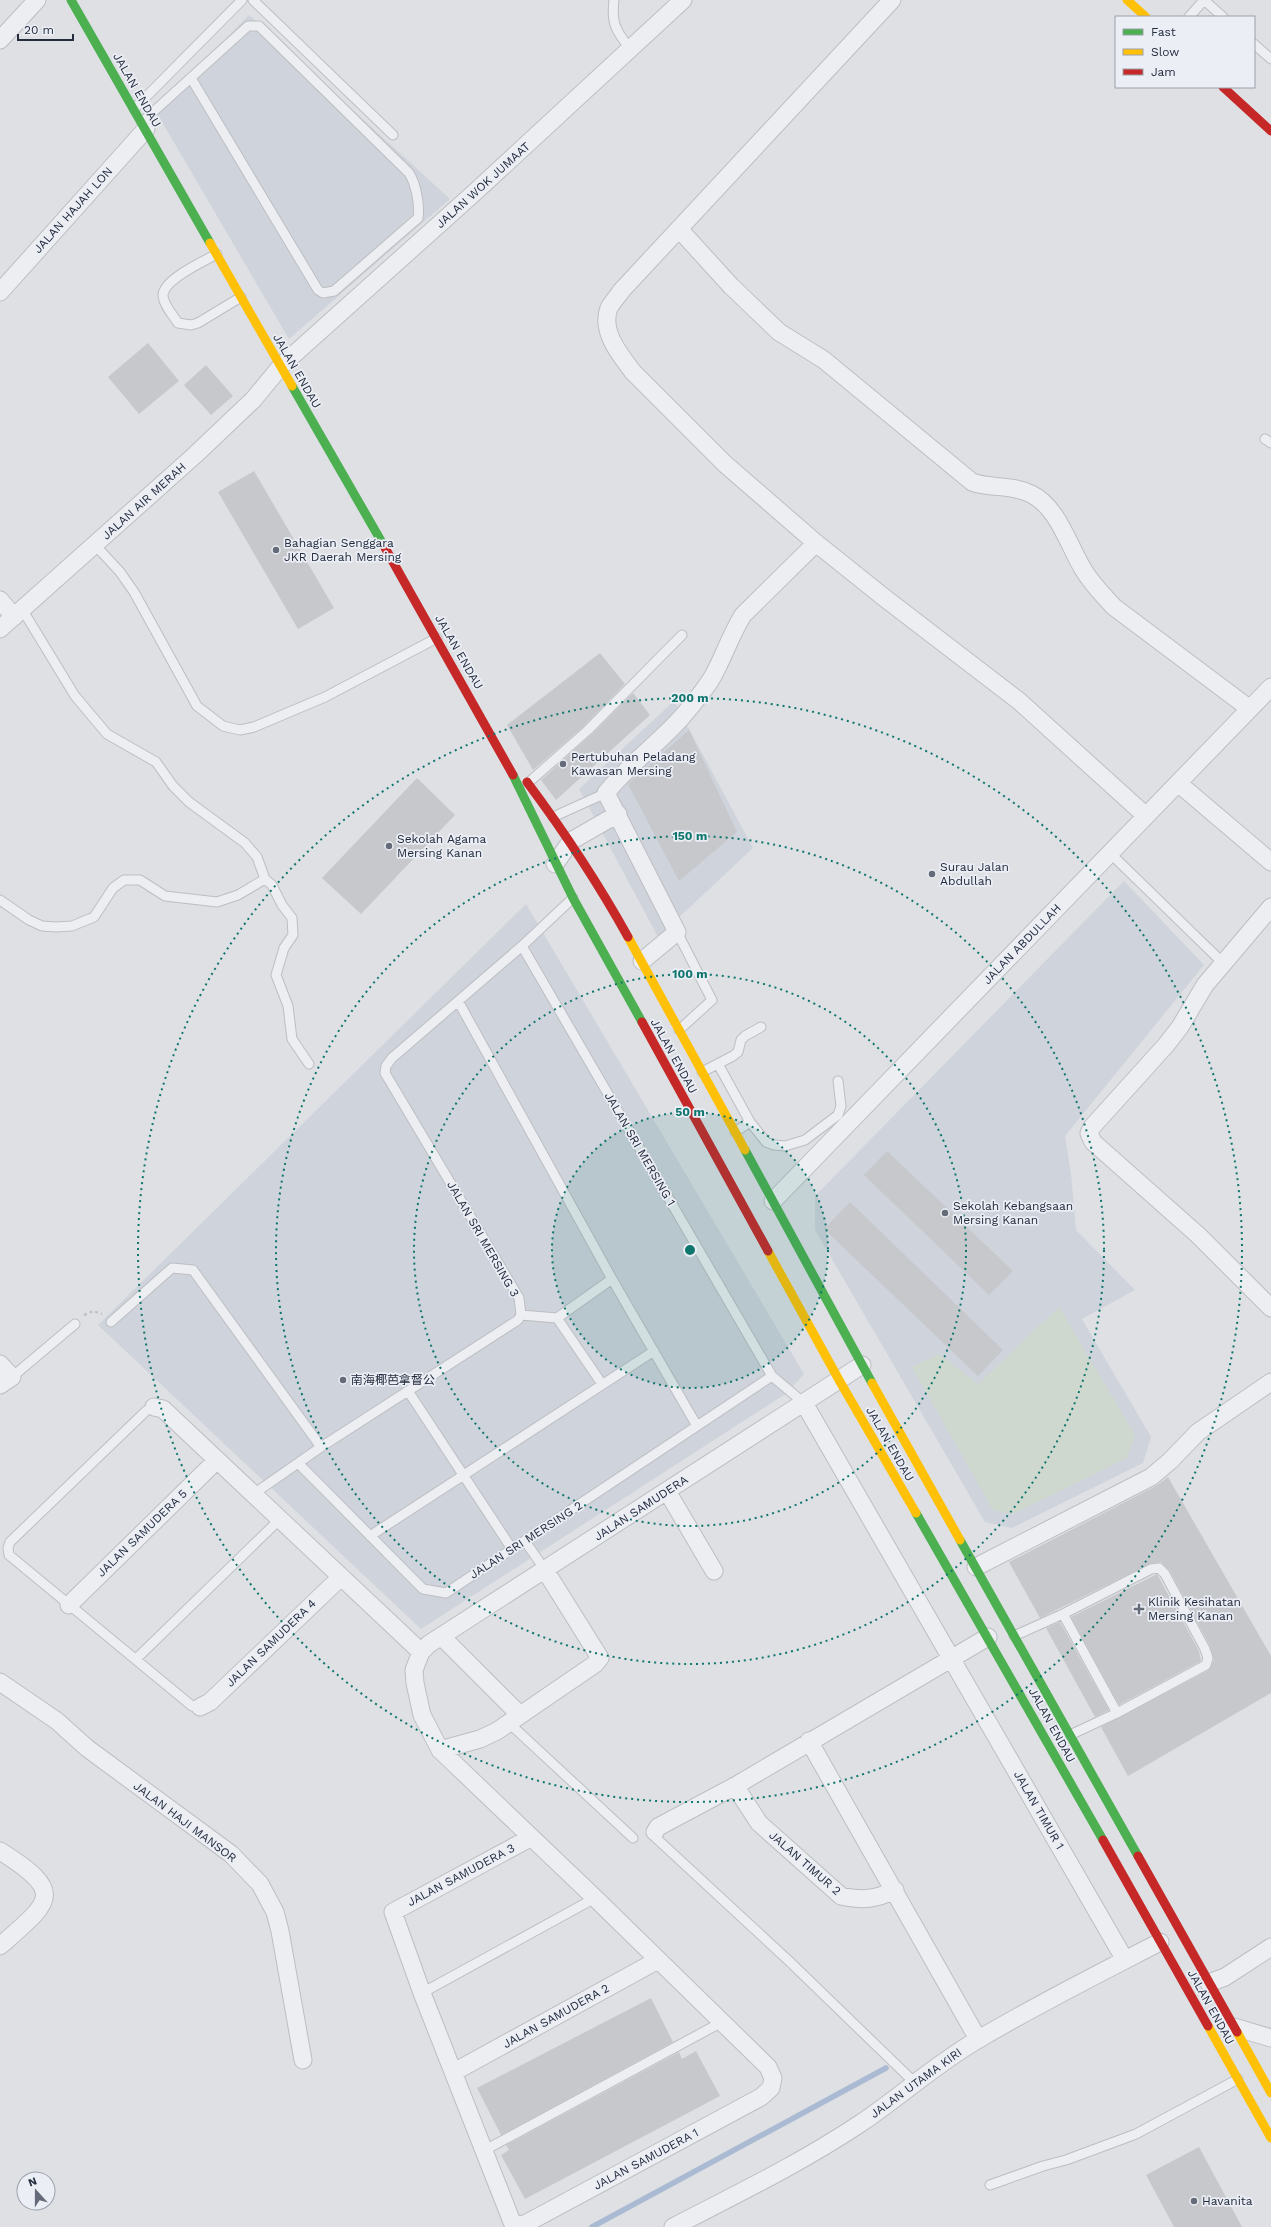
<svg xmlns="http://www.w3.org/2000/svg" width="1271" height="2227" viewBox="0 0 1271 2227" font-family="'Work Sans','Noto Sans SC',sans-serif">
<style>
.built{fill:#cfd3db}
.green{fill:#ced8ce}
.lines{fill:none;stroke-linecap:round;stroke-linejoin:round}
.stream{stroke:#aabad2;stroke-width:5.5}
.building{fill:#c6c8cc}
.lane-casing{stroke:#bcbec2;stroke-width:11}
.street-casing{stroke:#bcbec2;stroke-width:19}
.path{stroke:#c0c1c7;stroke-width:2.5;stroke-dasharray:3 3;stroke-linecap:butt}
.lane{stroke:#edeef1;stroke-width:9}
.street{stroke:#edeef1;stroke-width:17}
.fast{stroke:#4caf50;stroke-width:9}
.slow{stroke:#ffc107;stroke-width:9}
.jam{stroke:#c62828;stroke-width:9}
.ring{fill:none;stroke:#0f766e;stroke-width:2;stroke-dasharray:2 4}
.poi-dot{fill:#656b78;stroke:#ebeef5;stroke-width:1.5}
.labels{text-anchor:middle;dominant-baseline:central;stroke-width:3.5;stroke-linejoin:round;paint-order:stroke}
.street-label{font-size:12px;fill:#242c3e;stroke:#ebeef5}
.poi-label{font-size:12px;fill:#242c3e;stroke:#ebeef5;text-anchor:start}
.centre{fill:#0f766e;stroke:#ebeef5;stroke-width:2}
.ring-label{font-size:12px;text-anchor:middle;font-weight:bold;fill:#0f766e;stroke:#ebeef5;stroke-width:3.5;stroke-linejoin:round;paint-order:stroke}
</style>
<rect width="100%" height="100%" fill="#dee0e4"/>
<path class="built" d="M249 15 450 199 289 339 155 110Z
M674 701 753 848 658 937 579 789Z
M1124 881 1204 965 1065 1136 1071 1174 1076 1230 1135 1290 1082 1319 1151 1437 1143 1463 1012 1528 985 1522 815 1230V1196Z
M526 904 804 1374 787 1393 421 1629 98 1325Z"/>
<path class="green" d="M1059 1307 1135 1435 1127 1458 1013 1514 993 1510 912 1367 939 1354 978 1384Z"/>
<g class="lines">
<path class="stream" d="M592 2227 886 2068"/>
</g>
<path class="building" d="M148 343 179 381 139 414 108 377Z
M206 365 233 396 211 415 184 385Z
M254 471 334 608 298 629 218 492Z
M600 653 625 684 584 726 533 770 507 725Z
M633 693 650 715 556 800 541 780 592 734Z
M689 730 737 832 679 881 628 784Z
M417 778 455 815 361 914 322 878Z
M887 1151 1013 1271 989 1295 864 1175Z
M850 1202 1003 1350 978 1376 824 1229Z
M1168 1477 1271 1656V1693L1128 1776 1101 1727 1209 1670 1214 1660 1210 1646 1170 1571 1161 1562 1149 1564 1040 1618 1009 1562 1156 1486Z
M1157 1574 1199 1651 1201 1661 1119 1705 1071 1617Z
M1060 1622 1109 1710 1095 1717 1046 1628Z
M651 1998 673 2042 501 2135 477 2088Z
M696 2051 720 2096 525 2199 501 2155 509 2150 506 2145 679 2052 682 2059Z
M1199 2147 1242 2227H1174L1146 2175Z"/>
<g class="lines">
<defs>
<path id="lane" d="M253 0 393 135
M614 0C611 24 616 31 631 50
M1204 0 1223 17
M1189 17 1204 0
M1254 44 1271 59
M134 109 242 0
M142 122 248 26H259L409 173C416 184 420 205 418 218L334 291 323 293 318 290 191 78
M217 254C204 261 162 280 163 296 164 306 173 315 178 323L191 325 198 323 241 297
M1265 439 1271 443
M96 546 120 572 134 592 197 706 223 726 240 730 254 727 325 697 437 638
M22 609 75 696 107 734 156 762 173 786 189 802 245 843 257 857 265 879 272 885 282 905 292 918 293 935 284 948 276 975 288 1006 292 1039 309 1064
M528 783 588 730 682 635
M553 817 606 793
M1110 853 1223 963
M573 898 522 946 772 1376 804 1403
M0 900 29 920 42 926 56 927 72 926 94 917 113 888 124 880H140L165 896 217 902 238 895 265 879
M677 932 712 1000 679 1030
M458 1001 612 1279 697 1426
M718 1064 750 1122
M702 1072 733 1056 738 1052 741 1040 745 1036 761 1027
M735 1132 750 1122 766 1142 774 1145 785 1146 805 1140 838 1115 841 1106 838 1081
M521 1315 557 1318
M111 1322 172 1268 193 1270 321 1447
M12 1377 75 1324
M602 1384 557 1318 612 1279
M408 1391 512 1549
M154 1407 146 1411 10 1542 8 1548 9 1555 192 1706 200 1707
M298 1463 423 1589 446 1593 772 1376
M252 1495 321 1447 518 1320 521 1315 519 1298 385 1073 386 1066 392 1058 522 946
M370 1536 654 1351
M525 1541 545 1570
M1063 1614 1117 1713
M1014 1636 1063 1614 1151 1569 1159 1568 1165 1574 1205 1649 1208 1658 1206 1665 1117 1713 1070 1735
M136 1659 279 1520
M509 1723 633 1838
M655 1832 656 1838 789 1961 914 2082
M422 1993 595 1898
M485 2150 722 2022
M990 2185 1043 2166 1066 2160 1136 2134 1238 2079"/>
<path id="street" d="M892 0 622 290C618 296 612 302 609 308 600 331 620 355 633 372L725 464 816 543 886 599 1019 701 1146 816
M0 40 37 0
M679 229 731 286 779 332 824 360 972 482C991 489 1011 484 1031 494 1057 506 1069 546 1083 569 1091 583 1103 595 1114 607L1250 709
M0 292 146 129
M0 600 14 617
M0 629 195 455 253 400 281 366 474 193 683 0
M1178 783 1271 862
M555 864 571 841 618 814
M1271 907 1205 985 1180 1027 1166 1045 1092 1127 1089 1133 1093 1142 1198 1235 1271 1308
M642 961 677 932 606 793C628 765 658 744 682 717 692 705 705 690 713 676 724 656 731 634 743 615L816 543
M773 1201 1271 687
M0 1364 12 1377 0 1385
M804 1403 1125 1960
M154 1407 163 1409 421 1652
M667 1491 714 1571
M976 1567 1151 1477 1170 1461 1198 1432 1271 1382
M69 1605 216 1461
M441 1636 519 1714
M0 1682 57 1721 87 1748 231 1854 260 1884 275 1912 280 1931 303 2060
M200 1707 210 1702 341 1577
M809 1741 978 2039
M440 1750 480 1739 497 1731 595 1664 600 1658 545 1570
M735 1786 759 1823 841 1896C861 1901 877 1899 895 1890
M655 1832 658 1827 735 1786 988 1637
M530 1838 393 1912 422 1993 512 2222 518 2225 525 2224 761 2097 771 2088 773 2078 768 2067 595 1898 440 1750 422 1715 415 1683 414 1670 421 1652 429 1644 862 1365
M0 1851C67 1893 51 1901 0 1946
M1209 1983 1225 1977 1271 1947
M1234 2027 1271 2038
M454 2072 658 1960
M673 2227C737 2194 801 2163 861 2123 901 2096 937 2063 979 2039 1038 2004 1100 1973 1160 1942"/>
</defs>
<use href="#lane" class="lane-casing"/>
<use href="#street" class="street-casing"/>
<path class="path" d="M84 1315 93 1311 102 1314"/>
<use href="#lane" class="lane"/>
<use href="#street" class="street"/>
<path class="fast" d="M71 0 210 243
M292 386 384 546
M513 775 573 898 642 1022
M745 1150 872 1383
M916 1513 1103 1840
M960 1540 1138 1856"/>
<path class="slow" d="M1127 0 1146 17
M210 243 292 386
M628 937 745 1150
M768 1251 839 1380 916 1513
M872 1383 960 1540
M1208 2026 1271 2138
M1237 2032 1271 2093"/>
<path class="jam" d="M1223 87 1271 131
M384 546 513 775
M527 782C565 833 597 881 628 937
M642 1022 768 1251
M1103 1840 1208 2026
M1138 1856 1237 2032"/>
</g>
<circle cx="690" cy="1250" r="138" fill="#0f766e" fill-opacity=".12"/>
<g class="ring">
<circle cx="690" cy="1250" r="138"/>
<circle cx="690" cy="1250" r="276"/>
<circle cx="690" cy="1250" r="414"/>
<circle cx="690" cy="1250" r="552"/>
</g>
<g class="poi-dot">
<circle cx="276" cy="550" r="4"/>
<circle cx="563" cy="764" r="4"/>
<circle cx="389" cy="846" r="4"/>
<circle cx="932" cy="874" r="4"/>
<circle cx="945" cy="1213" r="4"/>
<circle cx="343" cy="1380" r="4"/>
<path d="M1137 1603h4v4h4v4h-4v4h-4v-4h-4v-4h4z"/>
<circle cx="1194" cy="2201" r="4"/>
</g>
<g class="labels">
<g class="street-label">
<text transform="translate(137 90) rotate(60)">JALAN ENDAU</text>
<text transform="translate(483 185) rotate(-42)">JALAN WOK JUMAAT</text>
<text transform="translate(73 210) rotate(-48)">JALAN HAJAH LON</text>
<text transform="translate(297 371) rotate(60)">JALAN ENDAU</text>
<text transform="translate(144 501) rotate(-42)">JALAN AIR MERAH</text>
<text transform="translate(459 652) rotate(60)">JALAN ENDAU</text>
<text transform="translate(1022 944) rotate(-46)">JALAN ABDULLAH</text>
<text transform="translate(674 1056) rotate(61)">JALAN ENDAU</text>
<text transform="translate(640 1149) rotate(60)">JALAN SRI MERSING 1</text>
<text transform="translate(483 1239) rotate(60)">JALAN SRI MERSING 3</text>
<text transform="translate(890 1444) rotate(60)">JALAN ENDAU</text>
<text transform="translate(641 1508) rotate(-33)">JALAN SAMUDERA</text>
<text transform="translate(142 1533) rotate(-44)">JALAN SAMUDERA 5</text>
<text transform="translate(526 1540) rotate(-33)">JALAN SRI MERSING 2</text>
<text transform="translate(271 1643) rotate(-44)">JALAN SAMUDERA 4</text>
<text transform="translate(1052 1725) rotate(61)">JALAN ENDAU</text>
<text transform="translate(1039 1810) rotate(60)">JALAN TIMUR 1</text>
<text transform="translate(185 1822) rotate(37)">JALAN HAJI MANSOR</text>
<text transform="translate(805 1863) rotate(41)">JALAN TIMUR 2</text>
<text transform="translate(461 1875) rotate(-28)">JALAN SAMUDERA 3</text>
<text transform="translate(1211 2007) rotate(61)">JALAN ENDAU</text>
<text transform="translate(556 2016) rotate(-29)">JALAN SAMUDERA 2</text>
<text transform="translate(916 2083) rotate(-36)">JALAN UTAMA KIRI</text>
<text transform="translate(646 2159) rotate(-28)">JALAN SAMUDERA 1</text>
</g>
<g class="poi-label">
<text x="284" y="543">Bahagian Senggara<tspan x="284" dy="14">JKR Daerah Mersing</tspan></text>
<text x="571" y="757">Pertubuhan Peladang<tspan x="571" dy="14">Kawasan Mersing</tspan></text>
<text x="397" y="839">Sekolah Agama<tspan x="397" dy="14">Mersing Kanan</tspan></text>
<text x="940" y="867">Surau Jalan<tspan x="940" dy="14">Abdullah</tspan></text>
<text x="953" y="1206">Sekolah Kebangsaan<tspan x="953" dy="14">Mersing Kanan</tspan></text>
<text x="351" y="1380">南海椰芭拿督公</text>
<text x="1148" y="1602">Klinik Kesihatan<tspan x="1148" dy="14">Mersing Kanan</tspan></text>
<text x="1202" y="2201">Havanita</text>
</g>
</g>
<circle cx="690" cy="1250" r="6" class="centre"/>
<g class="ring-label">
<text x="690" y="702">200 m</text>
<text x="690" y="840">150 m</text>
<text x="690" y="978">100 m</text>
<text x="690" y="1116">50 m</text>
</g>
<rect x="1115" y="16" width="140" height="72" fill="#ebeef5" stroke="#9ba0ac"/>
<rect x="1123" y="29" width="20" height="6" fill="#4caf50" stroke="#9ba0ac"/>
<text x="1151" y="36" font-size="12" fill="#242c3e">Fast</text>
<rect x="1123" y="49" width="20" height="6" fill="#ffc107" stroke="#9ba0ac"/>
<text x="1151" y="56" font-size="12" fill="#242c3e">Slow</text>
<rect x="1123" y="69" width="20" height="6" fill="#c62828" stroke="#9ba0ac"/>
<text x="1151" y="76" font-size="12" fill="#242c3e">Jam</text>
<g transform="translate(36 2191) rotate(339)"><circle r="19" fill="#ebeef5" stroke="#9ba0ac"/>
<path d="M0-3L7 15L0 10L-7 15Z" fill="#656b78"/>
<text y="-6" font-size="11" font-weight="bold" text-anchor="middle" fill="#242c3e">N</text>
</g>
<path d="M18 34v6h55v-6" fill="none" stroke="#242c3e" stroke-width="2"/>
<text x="24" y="34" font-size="12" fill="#242c3e" stroke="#ebeef5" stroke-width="3" paint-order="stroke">20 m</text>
</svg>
